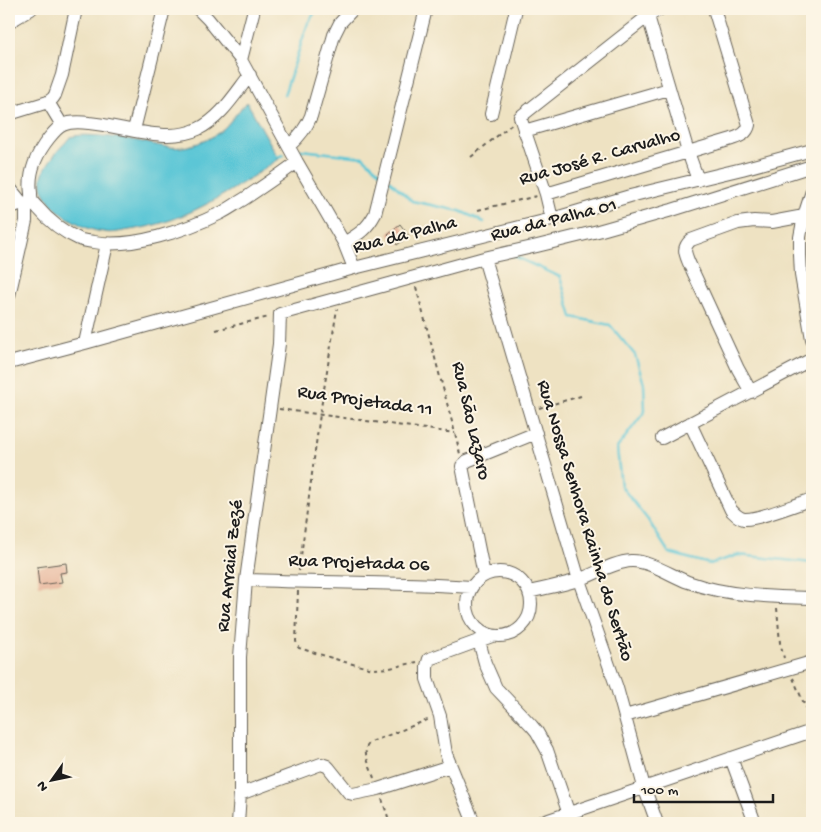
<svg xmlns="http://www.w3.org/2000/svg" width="821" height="832" viewBox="0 0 821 832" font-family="'Gochi Hand',sans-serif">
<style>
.water{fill:#5bc6d6;stroke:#3c7179}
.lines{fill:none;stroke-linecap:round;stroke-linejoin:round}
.stream{stroke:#5bc6d6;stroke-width:2.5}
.building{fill:#e8b89e}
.minor-casing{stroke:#666156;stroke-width:14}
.path{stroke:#666156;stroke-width:2;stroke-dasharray:4 4;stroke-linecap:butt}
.minor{stroke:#fff;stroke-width:12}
.labels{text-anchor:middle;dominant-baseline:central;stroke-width:4;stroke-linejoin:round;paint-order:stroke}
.street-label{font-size:19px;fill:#1c1c1c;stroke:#fcf5e5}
</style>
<rect width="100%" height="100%" fill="#fcf5e5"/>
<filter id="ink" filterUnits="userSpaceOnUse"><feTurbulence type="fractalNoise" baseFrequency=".02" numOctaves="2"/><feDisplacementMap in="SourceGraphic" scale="10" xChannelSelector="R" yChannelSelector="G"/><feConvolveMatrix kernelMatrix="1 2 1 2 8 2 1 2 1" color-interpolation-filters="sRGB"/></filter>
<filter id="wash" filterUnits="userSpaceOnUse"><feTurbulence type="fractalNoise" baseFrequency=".0096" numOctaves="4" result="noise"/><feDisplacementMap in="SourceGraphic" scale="20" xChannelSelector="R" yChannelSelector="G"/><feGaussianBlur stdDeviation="1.12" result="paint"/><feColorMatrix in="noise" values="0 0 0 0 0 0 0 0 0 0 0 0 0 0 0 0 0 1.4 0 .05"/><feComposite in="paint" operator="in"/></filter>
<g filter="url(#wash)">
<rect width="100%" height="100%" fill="#eee2c2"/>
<path class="water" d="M247 102 279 159C232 190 188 222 130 230 122 231 112 234 104 232 92 231 82 226 72 220 61 214 51 206 45 194 42 189 41 183 42 176 45 166 58 149 66 142 67 140 69 138 71 137 81 132 130 139 143 142 157 145 173 150 188 146 202 143 217 136 227 125 234 117 239 110 247 102Z"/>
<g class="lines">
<path class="stream" d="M284 95 308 23 317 9
M301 150 363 157 381 173
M275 158 283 155
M389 180 412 201 460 211 484 222
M514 256 560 277 572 317 610 325 635 355 644 384 645 411 617 448 621 486 648 520 669 553 710 564 738 555 812 563"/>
</g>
<g id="blocks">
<path class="building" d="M400 224 409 236 397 245 388 234Z
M66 563 67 572 60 573 62 582 39 585 37 567Z"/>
</g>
</g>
<g filter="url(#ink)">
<use href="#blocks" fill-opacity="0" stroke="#666156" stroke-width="1"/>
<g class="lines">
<defs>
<path id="minor" d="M198 9 208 19 241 60 297 162 344 243 354 268
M648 16 688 152 698 180
M9 22 31 9
M241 60 254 9
M250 75C235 94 221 118 198 129 166 144 123 126 89 123 81 122 71 121 63 125 58 127 53 133 49 138 37 153 28 173 31 193 31 196 31 199 32 201 33 203 35 205 37 207 48 220 63 232 79 239 83 241 89 241 94 242 132 249 186 230 221 213 229 209 237 203 244 199 262 187 280 175 297 162
M48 102 62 125
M9 114 48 102 53 98 55 95 62 75 76 9
M491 114 516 9
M134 130 164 9
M524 131 669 89
M289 146C299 137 306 129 311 116L334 35 340 23 353 9
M9 187 22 203
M812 191 804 216 800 237V255L801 275 812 339
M546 194 732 139C740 136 747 134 749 125L714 9
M9 208 22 203 32 201
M552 219 546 194 520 117 648 16 660 9
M344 243C359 234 367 229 375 214L426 9
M484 258 579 580 617 688 644 787 657 823
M9 296 26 221V202
M85 343 107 244
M9 363 85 343 354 268 552 219 630 196 742 169 812 150
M751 392 738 369 689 263C685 253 682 248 691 240L738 223 754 221 772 222 804 216
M690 423 731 510C735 514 738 518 744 519 758 520 798 504 812 499
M662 438 812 359
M467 604a32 32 0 1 1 64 0a32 32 0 1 1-64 0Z
M484 575 462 466 467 461 536 433
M246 580C321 583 396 582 471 587
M529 592C545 588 562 585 578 580 594 575 613 562 631 561 648 560 672 576 688 582 727 596 771 597 812 598
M479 641 485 663 496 688 532 726 537 732 547 750 572 823
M625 716 812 662
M731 758 755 823
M240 794 321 764 327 766 329 768 349 793 353 794 378 789 450 766
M238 823 240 794V657L246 580 279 344 280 314 484 258 537 246 598 231 672 210 812 166
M474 823 446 754 440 716 427 679V666L429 659 492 636
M540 823 812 731"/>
</defs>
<use href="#minor" class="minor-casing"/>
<path class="path" d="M471 157 512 124
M478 210 537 196
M416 287 455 433 460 454
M216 330 269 317
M539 408 581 396
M279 409 455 433
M299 571 320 414 337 309
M298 591 296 641 297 646 299 648 345 662 373 669 390 668 417 662
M777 608 780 643 784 658
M793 678 811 720
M374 778C372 771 364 755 366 749 367 745 369 744 371 742L430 719
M382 799 390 823"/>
<use href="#minor" class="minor"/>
</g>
</g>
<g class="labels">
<g class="street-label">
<text transform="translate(600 158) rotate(-16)">Rua José R. Carvalho</text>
<text transform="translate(554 221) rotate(-14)">Rua da Palha 01</text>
<text transform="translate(405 236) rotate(-14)">Rua da Palha</text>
<text transform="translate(365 402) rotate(8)">Rua Projetada 11</text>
<text transform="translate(470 421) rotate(77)">Rua São Lazaro</text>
<text transform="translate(584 521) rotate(73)">Rua Nossa Senhora Rainha do Sertão</text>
<text transform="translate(359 564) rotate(2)">Rua Projetada 06</text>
<text transform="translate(231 566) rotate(-84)">Rua Arraial Zezé</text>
</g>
</g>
<rect width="821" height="832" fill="none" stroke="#fcf5e5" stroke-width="30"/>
<g transform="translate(52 780) rotate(237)" stroke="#fcf5e5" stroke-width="4" paint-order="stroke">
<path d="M0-4L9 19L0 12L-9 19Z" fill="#1c1c1c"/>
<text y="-8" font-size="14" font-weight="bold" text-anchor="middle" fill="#1c1c1c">N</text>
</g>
<path d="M634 794v8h139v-8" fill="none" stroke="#1c1c1c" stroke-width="2.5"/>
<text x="641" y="794" font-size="15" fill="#1c1c1c" stroke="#fcf5e5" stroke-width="4" paint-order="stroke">100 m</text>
</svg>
